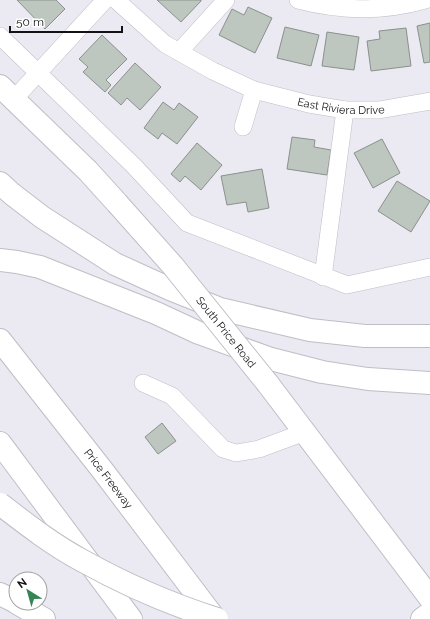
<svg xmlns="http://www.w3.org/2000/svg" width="430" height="619" viewBox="0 0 430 619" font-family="Raleway,sans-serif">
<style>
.building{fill:#bec6c0;stroke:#8a918c}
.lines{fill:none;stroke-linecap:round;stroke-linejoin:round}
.minor-casing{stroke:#bebec6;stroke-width:18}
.major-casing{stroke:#bebec6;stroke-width:24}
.highway-casing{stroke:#bebec6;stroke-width:24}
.minor{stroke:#fff;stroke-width:17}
.major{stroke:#fff;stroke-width:22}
.highway{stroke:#fff;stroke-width:22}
.major-bridge-casing{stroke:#bebec6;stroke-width:24;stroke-linecap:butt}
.highway-bridge-casing{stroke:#bebec6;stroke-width:24;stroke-linecap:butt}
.major-bridge{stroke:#fff;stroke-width:22}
.highway-bridge{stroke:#fff;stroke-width:22}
.labels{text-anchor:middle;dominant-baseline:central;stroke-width:4;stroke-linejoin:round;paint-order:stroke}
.street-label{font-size:11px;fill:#121215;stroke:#fff}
</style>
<rect width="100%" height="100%" fill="#ebeaf3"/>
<path class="building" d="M17 0H56L65 9 45 29Z
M157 0H201V1L181 22Z
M248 7 272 18 255 53 219 35 232 9 244 15Z
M430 23V62L424 63 417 26Z
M285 27 319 35 311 66 277 58Z
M406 28 411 66 371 71 367 41 380 39 379 31Z
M327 32 359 37 354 70 322 66Z
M102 35 127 59 106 80 111 85 105 92 83 72 88 67 79 59Z
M135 63 161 87 140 110 127 98 121 105 108 93Z
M163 102 174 110 179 103 198 117 177 144 162 133 158 139 144 128Z
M292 137 315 140 314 147 331 150 327 175 287 169Z
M382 139 400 173 373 188 354 153Z
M197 143 222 165 201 190 185 176 180 182 171 174Z
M262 169 269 208 248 212 246 202 227 205 221 176Z
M397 181 430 201 411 232 378 211Z
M162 423 176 441 158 454 145 437Z"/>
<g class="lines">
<defs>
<g id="minor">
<path id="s1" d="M116 0 165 44 213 71 254 90 309 104 345 110H379L430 101"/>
<path d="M298 0C340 11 383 12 425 0"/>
<path d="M0 36 134 166 187 223 347 285 430 267"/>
<path d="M179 52 226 0"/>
<path d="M14 99 105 0"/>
<path d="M243 127 254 90"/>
<path d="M323 277 345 110"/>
<path d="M143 383 172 396 223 449 236 453 259 449 305 432"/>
</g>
<path id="major" d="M0 86 88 171 117 203
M268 384 430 598"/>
<g id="highway">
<path d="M0 183 12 194 42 217 115 264 170 289 220 309 310 330 365 336H430"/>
<path d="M0 260 17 262 40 267 156 313 199 333 271 359 322 372 368 379 430 383"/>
<path id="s2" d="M0 340 103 471 215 619"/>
<path d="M0 443 131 619"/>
<path d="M0 594 16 602"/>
<path d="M17 603 44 619"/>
<path d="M422 619 430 613"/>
</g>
</defs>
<use href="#minor" class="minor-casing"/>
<use href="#major" class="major-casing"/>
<use href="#highway" class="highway-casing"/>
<use href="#minor" class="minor"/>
<use href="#major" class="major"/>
<use href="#highway" class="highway"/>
<defs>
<g id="major-bridge">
<path id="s3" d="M117 203 173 266 268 384"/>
</g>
<path id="highway-bridge" d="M0 504C26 524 53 545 83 561 126 585 170 604 217 619"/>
</defs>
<use href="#major-bridge" class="major-bridge-casing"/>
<use href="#highway-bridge" class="highway-bridge-casing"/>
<use href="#major-bridge" class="major-bridge"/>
<use href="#highway-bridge" class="highway-bridge"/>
</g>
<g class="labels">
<g class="street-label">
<text stroke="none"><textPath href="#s1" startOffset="255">East Riviera Drive</textPath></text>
<text stroke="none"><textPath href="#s3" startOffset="169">South Price Road</textPath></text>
<text stroke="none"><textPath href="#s2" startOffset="176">Price Freeway</textPath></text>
</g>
</g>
<g transform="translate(28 591) rotate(323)"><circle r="19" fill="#ffffff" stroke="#a0a0a1"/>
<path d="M0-3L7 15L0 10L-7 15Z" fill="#368556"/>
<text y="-6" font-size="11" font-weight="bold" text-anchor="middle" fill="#121215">N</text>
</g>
<path d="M10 26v6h112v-6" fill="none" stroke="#121215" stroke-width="2"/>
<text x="16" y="26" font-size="12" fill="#121215" stroke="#ffffff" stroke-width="3" paint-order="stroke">50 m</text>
</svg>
